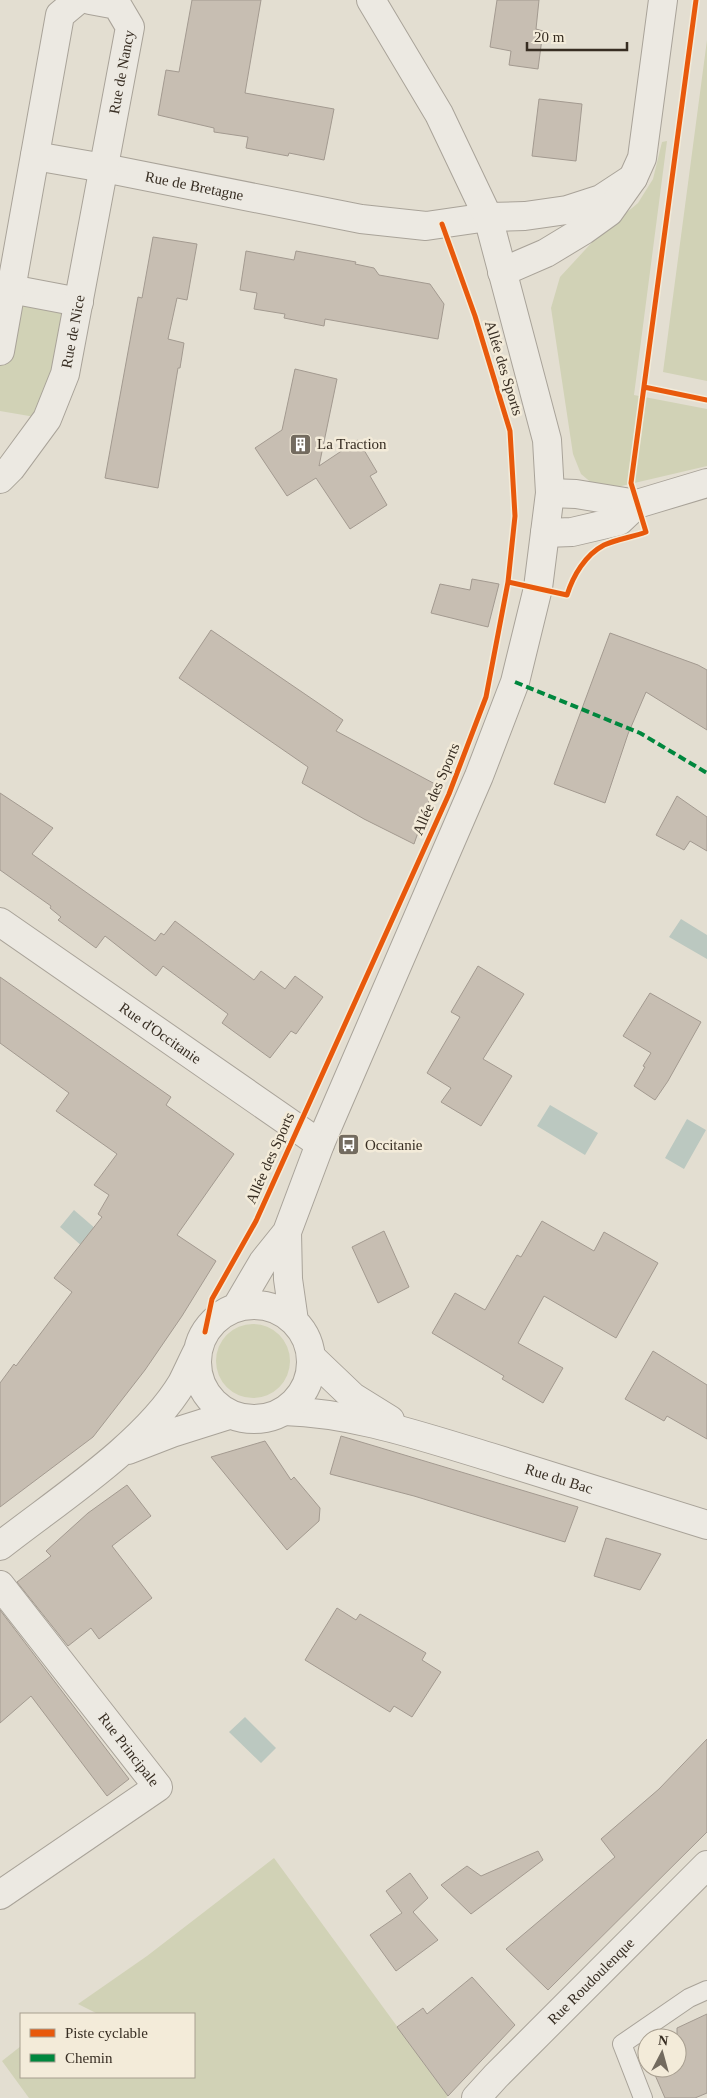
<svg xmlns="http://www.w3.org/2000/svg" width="707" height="2098" viewBox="0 0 707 2098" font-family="Georgia,serif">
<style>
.green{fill:#d1d2b6}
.water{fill:#bbc8c0}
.building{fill:#c7beb2;stroke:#a39a90}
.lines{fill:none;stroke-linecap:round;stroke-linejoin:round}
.service-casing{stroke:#a9a399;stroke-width:20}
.minor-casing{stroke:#a9a399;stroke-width:30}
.tertiary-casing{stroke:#a9a399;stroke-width:30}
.service{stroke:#ece9e2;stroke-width:18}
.minor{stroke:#ece9e2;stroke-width:28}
.tertiary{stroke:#ece9e2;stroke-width:28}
.quiet{stroke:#00873e;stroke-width:4;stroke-dasharray:8 4;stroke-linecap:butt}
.cycleway-casing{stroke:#f3ebd9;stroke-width:8}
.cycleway{stroke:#e8590c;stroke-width:5}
.labels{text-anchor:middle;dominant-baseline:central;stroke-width:5;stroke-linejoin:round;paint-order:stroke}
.street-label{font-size:15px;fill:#372d22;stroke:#f3ebd9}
.poi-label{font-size:15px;fill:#372d22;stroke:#f3ebd9;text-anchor:start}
</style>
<rect width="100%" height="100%" fill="#e3ded1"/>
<path class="green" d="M707 40V381L663 372Z
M667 141 634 395 707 409V466L613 488 593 484 581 474 573 454 551 308 560 277 596 238 638 203 653 179 662 142Z
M0 288 79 302 47 419 0 411Z
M216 1361a37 37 0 1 1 74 0a37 37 0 1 1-74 0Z
M274 1858 448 2096 446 2098H29L2 2061 21 2046V2077H194V2014H98L78 2004 147 1956Z"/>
<path class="water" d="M681 919 707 935V959L669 937Z
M550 1105 598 1133 585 1155 537 1126Z
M687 1119 706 1130 684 1169 665 1158Z
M74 1210 104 1236 90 1253 60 1227Z
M245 1717 276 1748 261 1763 229 1732Z"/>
<path class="building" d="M192 0H261L245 93 334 109 324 160 289 153 288 156 246 148 248 137 214 132V128L158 115 166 70 179 72Z
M497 0H539L536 29 543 31 538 69 509 65 511 51 490 47Z
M539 99 582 104 576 161 532 156Z
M153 237 197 244 187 300 177 298 168 339 184 343 180 368H178L158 488 105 478 138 297 142 298Z
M246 251 294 260 296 251 356 262 355 264 374 268 379 275 430 284 444 304 438 339 325 319 324 326 284 318 285 314 254 309 257 293 240 290Z
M295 369 337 379 319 466 358 440 377 472 370 476 387 505 350 529 316 478 287 496 255 448 282 430Z
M472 579 499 584 488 627 431 613 440 584 470 590Z
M211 630 343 720 336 731 435 784 414 844 364 819 302 783 308 767 179 678Z
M610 633 698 665 707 670V730L646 692 628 734 605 803 554 784Z
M0 793 53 828 32 854 155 941 161 933 164 935 175 921 254 980 261 971 285 989 295 976 323 997 296 1034 291 1031 270 1058 222 1023 228 1014 163 966 156 976 105 936 96 948 58 920 61 917 50 908 51 906 0 870Z
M677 796 707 817V851L690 841 684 850 656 835Z
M478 966 524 994 483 1059 512 1076 481 1126 441 1102 451 1088 427 1073 460 1017 451 1012Z
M0 977 171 1097 166 1105 234 1154 177 1235 216 1261 182 1316 145 1370 93 1437 0 1507V1383L14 1364 16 1366 72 1292 54 1278 102 1217 98 1214 109 1195 94 1185 117 1154 56 1111 69 1093 0 1043Z
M650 993 701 1022 668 1081 655 1100 634 1086 645 1067 643 1066 651 1053 623 1036Z
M542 1221 594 1251 604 1232 658 1263 616 1338 544 1296 518 1343 563 1368 543 1403 502 1379 504 1376 432 1333 455 1293 485 1310 517 1255 521 1257Z
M384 1231 409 1287 378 1303 352 1247Z
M653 1351 707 1385V1439L667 1416 664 1421 625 1399Z
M341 1436 578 1507 565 1542 414 1496 330 1474Z
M265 1441 291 1480 294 1477 320 1508 319 1521 287 1550 211 1457Z
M127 1485 151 1516 112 1546 152 1598 99 1639 91 1628 68 1646 17 1582 51 1556 46 1551 88 1513Z
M606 1538 661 1554 640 1590 594 1576Z
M337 1608 356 1620 360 1614 426 1653 422 1660 441 1672 412 1717 394 1706 390 1712 305 1660Z
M0 1610 129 1779 107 1796 31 1696 0 1723Z
M707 1739V1832L548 1990 506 1949 615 1857 601 1839 659 1789Z
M538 1851 543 1860 471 1914 441 1885 467 1866 481 1876Z
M410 1873 428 1898 413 1912 438 1940 396 1971 370 1935 402 1913 386 1891Z
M472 1977 515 2025 448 2096 397 2027 423 2008 427 2014Z
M707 2014V2093L695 2098H665L652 2068H677V2028Z"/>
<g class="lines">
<defs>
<path id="service" d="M643 2098 622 2044 689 1998 707 1990"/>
<g id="minor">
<path id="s1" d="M35 156 104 168 361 219 426 226 488 217 525 216 567 210 601 199 633 178"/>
<path d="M502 272 546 253 584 230 609 212 633 178 642 158 663 0"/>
<path d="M0 287 79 302"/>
<path d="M0 351 60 15 78 0"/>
<path id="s2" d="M0 479 11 468 47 419 65 374 130 27 117 5 90 0"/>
<path d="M550 493 576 494 637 504 707 483"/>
<path d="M545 533 572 532 619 521 637 504"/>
<path id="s3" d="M0 922 320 1144"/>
<path d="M311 1357 353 1397 390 1420"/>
<path id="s4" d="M284 1411C355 1413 423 1437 490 1457 562 1480 635 1502 707 1525"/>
<path id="s5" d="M0 1585 158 1787 0 1895"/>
<path id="s6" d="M476 2098 496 2076 707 1865"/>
</g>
<path id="tertiary" d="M287 1232 288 1279 294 1321
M197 1362a57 57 0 1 1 114 0a57 57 0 1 1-114 0Z
M236 1308 263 1262 287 1232 320 1144 479 776 515 682 538 588 550 493 547 440 488 217 439 114 371 0
M128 1450 172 1433 229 1415
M0 1546C57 1501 145 1445 182 1383 187 1373 192 1362 197 1352"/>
</defs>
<use href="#service" class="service-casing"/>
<use href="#minor" class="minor-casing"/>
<use href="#tertiary" class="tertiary-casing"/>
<use href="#service" class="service"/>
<use href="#minor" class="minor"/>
<use href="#tertiary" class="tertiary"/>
<path class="quiet" d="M515 682 640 733 707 773"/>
<defs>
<path id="cycleway" d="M644 387 707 400
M508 582 567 595C573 576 585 555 604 545 617 539 633 537 646 532L631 483 696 0
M205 1332 212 1299 256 1221 449 794 486 697 508 582 515 516 510 431 475 316 442 224"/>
</defs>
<use href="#cycleway" class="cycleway-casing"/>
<use href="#cycleway" class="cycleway"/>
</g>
<defs>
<symbol id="building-square" viewBox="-11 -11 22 22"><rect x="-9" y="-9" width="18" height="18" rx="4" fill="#736b5f" stroke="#f3ebd9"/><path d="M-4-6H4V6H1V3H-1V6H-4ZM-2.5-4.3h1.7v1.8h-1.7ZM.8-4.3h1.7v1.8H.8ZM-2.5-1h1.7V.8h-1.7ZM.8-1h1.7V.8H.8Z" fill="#fff"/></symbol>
<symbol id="bus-square" viewBox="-11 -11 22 22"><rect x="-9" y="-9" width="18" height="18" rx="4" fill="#736b5f" stroke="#f3ebd9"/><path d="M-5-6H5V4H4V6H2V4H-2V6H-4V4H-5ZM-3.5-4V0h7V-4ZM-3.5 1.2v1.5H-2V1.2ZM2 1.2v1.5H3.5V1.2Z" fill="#fff"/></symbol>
</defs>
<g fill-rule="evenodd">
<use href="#building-square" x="288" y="432" width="25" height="25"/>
<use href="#bus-square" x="336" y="1132" width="25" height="25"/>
</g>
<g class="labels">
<g class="street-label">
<text stroke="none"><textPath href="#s2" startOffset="432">Rue de Nancy</textPath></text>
<text stroke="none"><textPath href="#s1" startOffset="162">Rue de Bretagne</textPath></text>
<text stroke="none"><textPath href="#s2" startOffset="168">Rue de Nice</textPath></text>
<text transform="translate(504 368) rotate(73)">Allée des Sports</text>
<text transform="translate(436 789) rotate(-67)">Allée des Sports</text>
<text stroke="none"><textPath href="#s3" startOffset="195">Rue d'Occitanie</textPath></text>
<text transform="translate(270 1158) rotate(-66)">Allée des Sports</text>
<text stroke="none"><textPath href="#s4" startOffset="284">Rue du Bac</textPath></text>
<text stroke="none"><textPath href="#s5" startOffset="209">Rue Principale</textPath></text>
<text stroke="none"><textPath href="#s6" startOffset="164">Rue Roudoulenque</textPath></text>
</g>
<g class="poi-label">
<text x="317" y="444">La Traction</text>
<text x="365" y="1145">Occitanie</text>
</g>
</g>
<rect x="20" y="2013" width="175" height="65" fill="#f3ebd9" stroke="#a89f90"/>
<rect x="30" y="2029" width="25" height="8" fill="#e8590c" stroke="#a89f90"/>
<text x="65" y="2038" font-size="15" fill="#372d22">Piste cyclable</text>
<rect x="30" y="2054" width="25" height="8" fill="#00873e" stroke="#a89f90"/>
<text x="65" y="2063" font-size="15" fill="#372d22">Chemin</text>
<g transform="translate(662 2053) rotate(6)"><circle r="24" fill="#f3ebd9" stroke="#a89f90"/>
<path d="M0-4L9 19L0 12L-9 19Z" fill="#736b5f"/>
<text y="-8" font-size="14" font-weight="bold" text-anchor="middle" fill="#372d22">N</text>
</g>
<path d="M527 42v8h100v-8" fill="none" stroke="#372d22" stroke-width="2.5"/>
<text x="534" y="42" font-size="15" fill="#372d22" stroke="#f3ebd9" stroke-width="4" paint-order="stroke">20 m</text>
</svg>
